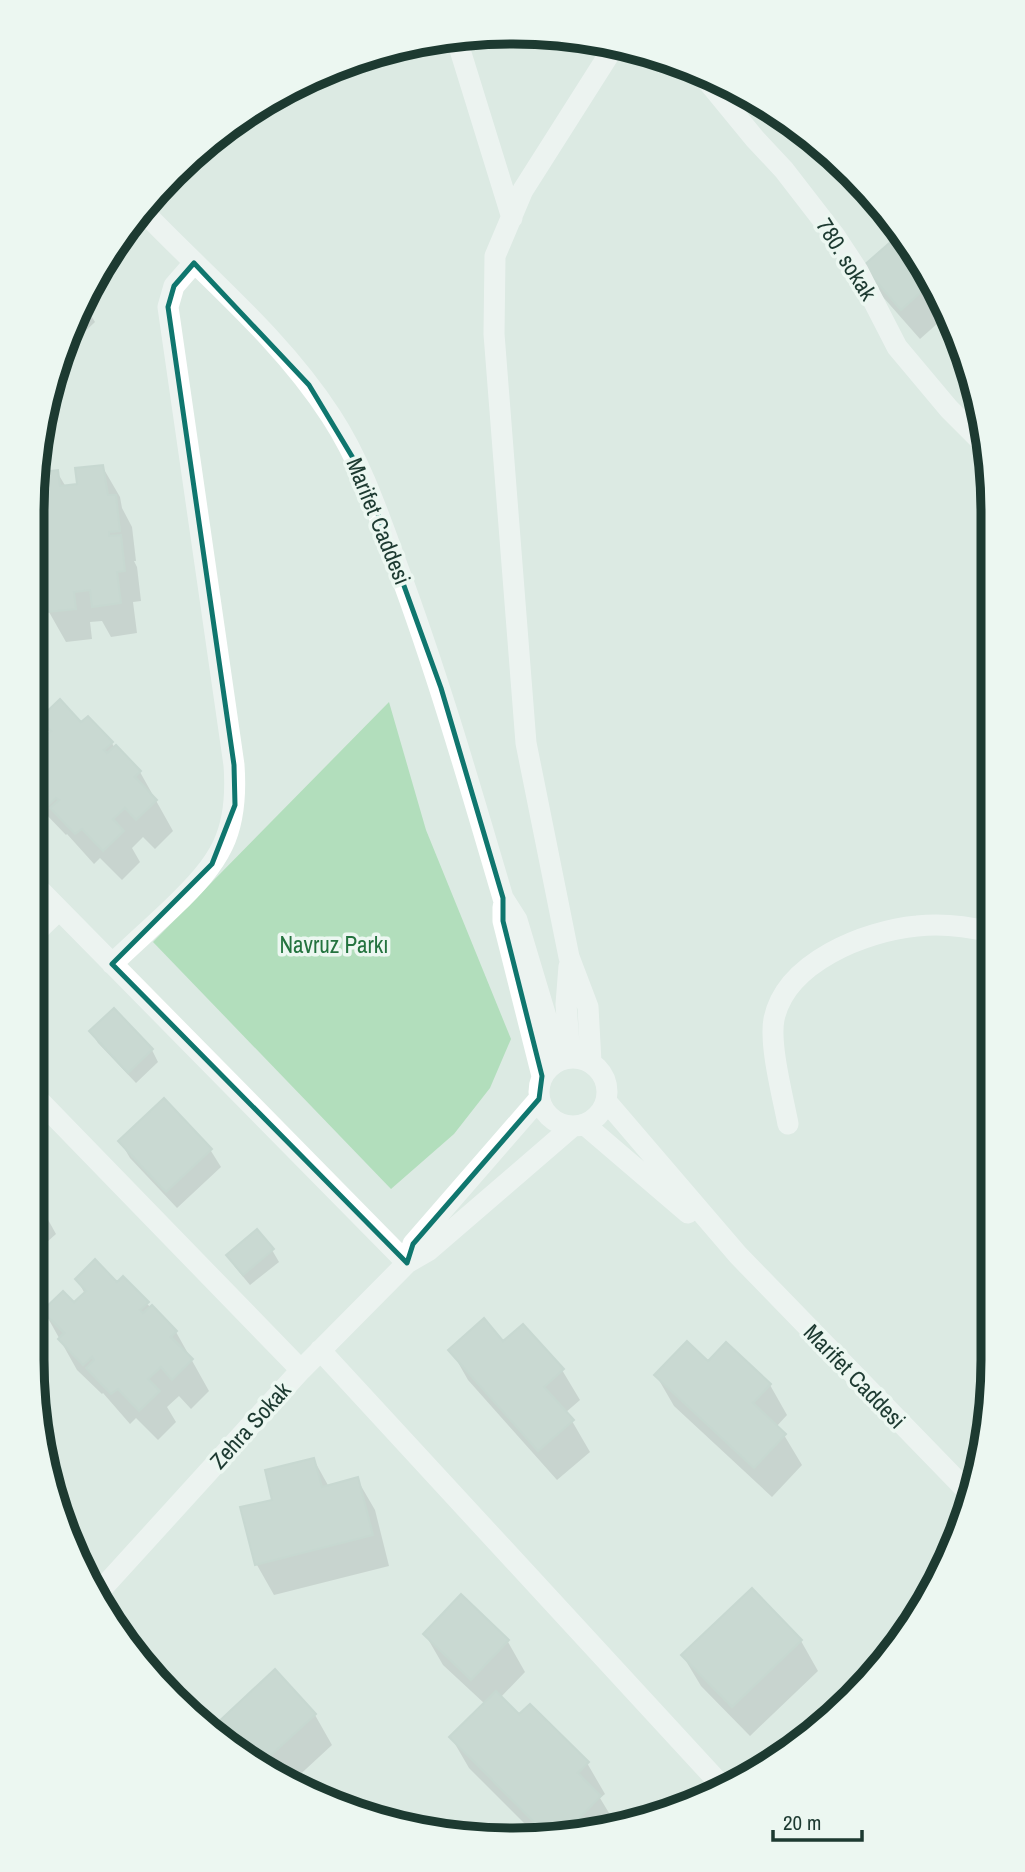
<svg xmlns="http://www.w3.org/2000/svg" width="1025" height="1872" viewBox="0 0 1025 1872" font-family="'Archivo Narrow',sans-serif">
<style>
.green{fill:#b2debc}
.shadow{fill:#0003}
.building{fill:#b1c5bc;stroke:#aec4ba;stroke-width:2}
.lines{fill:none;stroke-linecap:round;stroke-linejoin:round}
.minor{stroke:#fff;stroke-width:21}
.marked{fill:none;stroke:#0f766e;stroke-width:5;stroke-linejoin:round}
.labels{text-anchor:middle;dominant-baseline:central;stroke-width:7;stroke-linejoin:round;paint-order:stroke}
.street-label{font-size:23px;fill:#1d3a31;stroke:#ecf7f1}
.park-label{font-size:23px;fill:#24733f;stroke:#ecf7f1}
.rim{fill:none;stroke:#1d3a31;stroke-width:9}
</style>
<rect width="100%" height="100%" fill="#dceae3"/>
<path class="green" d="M389 702 426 830 511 1039 490 1088 454 1134 391 1189 153 942Z"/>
<path class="shadow" d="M894 241 931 283 947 315 920 339 883 297 865 267Z
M83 302 95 322 76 340 70 334Z
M102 466 120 497 122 508 132 527 136 561H134L137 567 141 601 133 602 137 633 111 637 102 621 90 622 92 639 66 642 49 612 47 601 36 582 35 547 32 543V507L36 506 33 481 34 475 57 472 66 487 79 486Z
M41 719 81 725 112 743 115 749 116 748 140 772 173 831 155 849 143 837 132 848 140 862 122 880 100 858 94 864 67 834 66 835 42 810 32 793V739L38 745 50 734Z
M114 1010 152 1050 158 1062 136 1083 98 1043 91 1032Z
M164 1100 211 1151 221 1167 177 1208 130 1158 120 1141Z
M32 1191 56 1234 37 1251 32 1245Z
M257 1232 272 1250 279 1262 250 1285 235 1267 228 1255Z
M123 1278 151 1308 176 1332 209 1391 191 1409 179 1396 167 1407 176 1422 158 1440 136 1418 130 1424 103 1393 102 1394 77 1370 44 1311 74 1305 85 1294 77 1279 117 1284Z
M503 1343 562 1370 580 1400 565 1413 572 1421 590 1452 557 1480 468 1380 451 1350Z
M708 1364 770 1385 787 1415 776 1427 784 1435 802 1465 772 1497 674 1406 656 1375Z
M314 1460 329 1487 357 1479 375 1510 389 1566 274 1595 257 1565 242 1509 274 1501Z
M54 1498 69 1522 64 1527 57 1514Z
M461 1597 508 1642 525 1672 500 1698 519 1716 587 1763 605 1794 600 1798 615 1823 540 1839 469 1768 451 1737 485 1704 443 1665 425 1634Z
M801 1641 818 1671 750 1736 701 1686 683 1656Z
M315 1715 332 1745 293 1781 246 1760 227 1742 217 1725Z"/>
<path class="building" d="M894 239 931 283 901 310 863 266Z
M103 465 108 495H116L120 531 109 532V536L121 535 125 571 117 572 121 603 92 607 90 590 74 592 76 609 47 612 43 581 35 582 32 564V545L42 544 41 541 32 542 34 473 58 470 60 486 77 484 75 468Z
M60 699 81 722 88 716 113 742 104 750 107 753 116 745 141 771 135 777 157 800 136 820 125 808 113 819 124 831 103 851 82 829 75 834 50 808 59 800 56 798 47 806 32 790V737L38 743 51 731 39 719Z
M114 1008 153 1049 128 1073 89 1031Z
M164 1098 212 1149 166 1192 118 1141Z
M257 1229 274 1249 243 1275 226 1255Z
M95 1259 117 1282 123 1276 149 1302 140 1310 143 1313 152 1305 177 1331 171 1337 193 1359 172 1380 161 1367 148 1379 160 1391 139 1411 118 1389 111 1394 86 1368 94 1360 92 1357 83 1365 58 1339 64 1333 42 1311 63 1291 74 1302 86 1291 75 1279Z
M484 1318 503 1341 523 1324 564 1369 544 1387 574 1420 538 1451 448 1350Z
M687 1341 708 1361 726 1342 771 1384 753 1403 786 1434 754 1468 654 1375Z
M314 1458 322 1487 358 1477 373 1535 255 1565 240 1507 272 1500 265 1470Z
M752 1588 802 1640 732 1707 681 1655Z
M461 1594 509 1640 471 1680 423 1634Z
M275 1669 316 1714 259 1766 248 1761 215 1725Z
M496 1691 519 1714 530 1704 589 1762 578 1773 601 1796 562 1835 550 1838 449 1737Z"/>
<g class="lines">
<path class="minor" d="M456 37 512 218
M700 72 755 139 784 170 835 236 858 271 897 347 949 409 989 449
M141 209C205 276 280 337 331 416 361 462 378 513 397 565 438 675 470 786 503 898L517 920 559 1060
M32 882 407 1263
M503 907V921L542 1076
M32 936 59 910
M112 964C132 945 152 927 172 908 220 862 239 834 234 765L168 307 174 286 194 263
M569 966 566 1004 570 1057
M539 1092a34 34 0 1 1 68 0a34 34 0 1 1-68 0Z
M591 1062 588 1007 569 957 526 743 494 334 495 256 523 190 615 45
M32 1093 301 1370
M606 1101 738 1255 972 1496
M584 1124 688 1213
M788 1124C783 1097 769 1045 774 1019 786 962 865 931 917 926 942 923 966 926 991 932
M407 1263 413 1244 539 1099
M320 1350 723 1787
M963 1487 980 1468
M99 1592 301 1370 407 1263 428 1251 573 1126"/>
</g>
<path d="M0 0H1025V1872H0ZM194 263 309 385 365 478 441 688 503 898V921L542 1076 539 1099 413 1244 407 1263 112 964 212 864 235 805 234 765 168 307 174 286Z" fill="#dceae3" fill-opacity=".55" fill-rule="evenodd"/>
<path class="marked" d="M194 263 309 385 365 478 441 688 503 898V921L542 1076 539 1099 413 1244 407 1263 112 964 212 864 235 805 234 765 168 307 174 286Z"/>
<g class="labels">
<g class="street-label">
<text transform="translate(847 259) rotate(58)">780. sokak</text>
<text transform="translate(379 521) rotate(68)">Marifet Caddesi</text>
<text transform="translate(855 1376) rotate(46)">Marifet Caddesi</text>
<text transform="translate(250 1425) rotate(-48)">Zehra Sokak</text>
</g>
<g class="park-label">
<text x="334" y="944">Navruz Parkı</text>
</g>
</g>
<path d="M0 0H1025V1872H0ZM512 44H513A468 468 0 0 1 981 512V1360A468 468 0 0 1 513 1828H512A468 468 0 0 1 44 1360V512A468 468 0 0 1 512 44Z" fill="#ecf7f1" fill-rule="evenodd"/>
<path class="rim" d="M512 44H513A468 468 0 0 1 981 512V1360A468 468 0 0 1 513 1828H512A468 468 0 0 1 44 1360V512A468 468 0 0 1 512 44Z"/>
<path d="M773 1830v10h89v-10" fill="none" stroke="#1d3a31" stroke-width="3.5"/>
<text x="783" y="1830" font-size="21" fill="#1d3a31" stroke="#ecf7f1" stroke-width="5" paint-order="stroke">20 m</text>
</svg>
